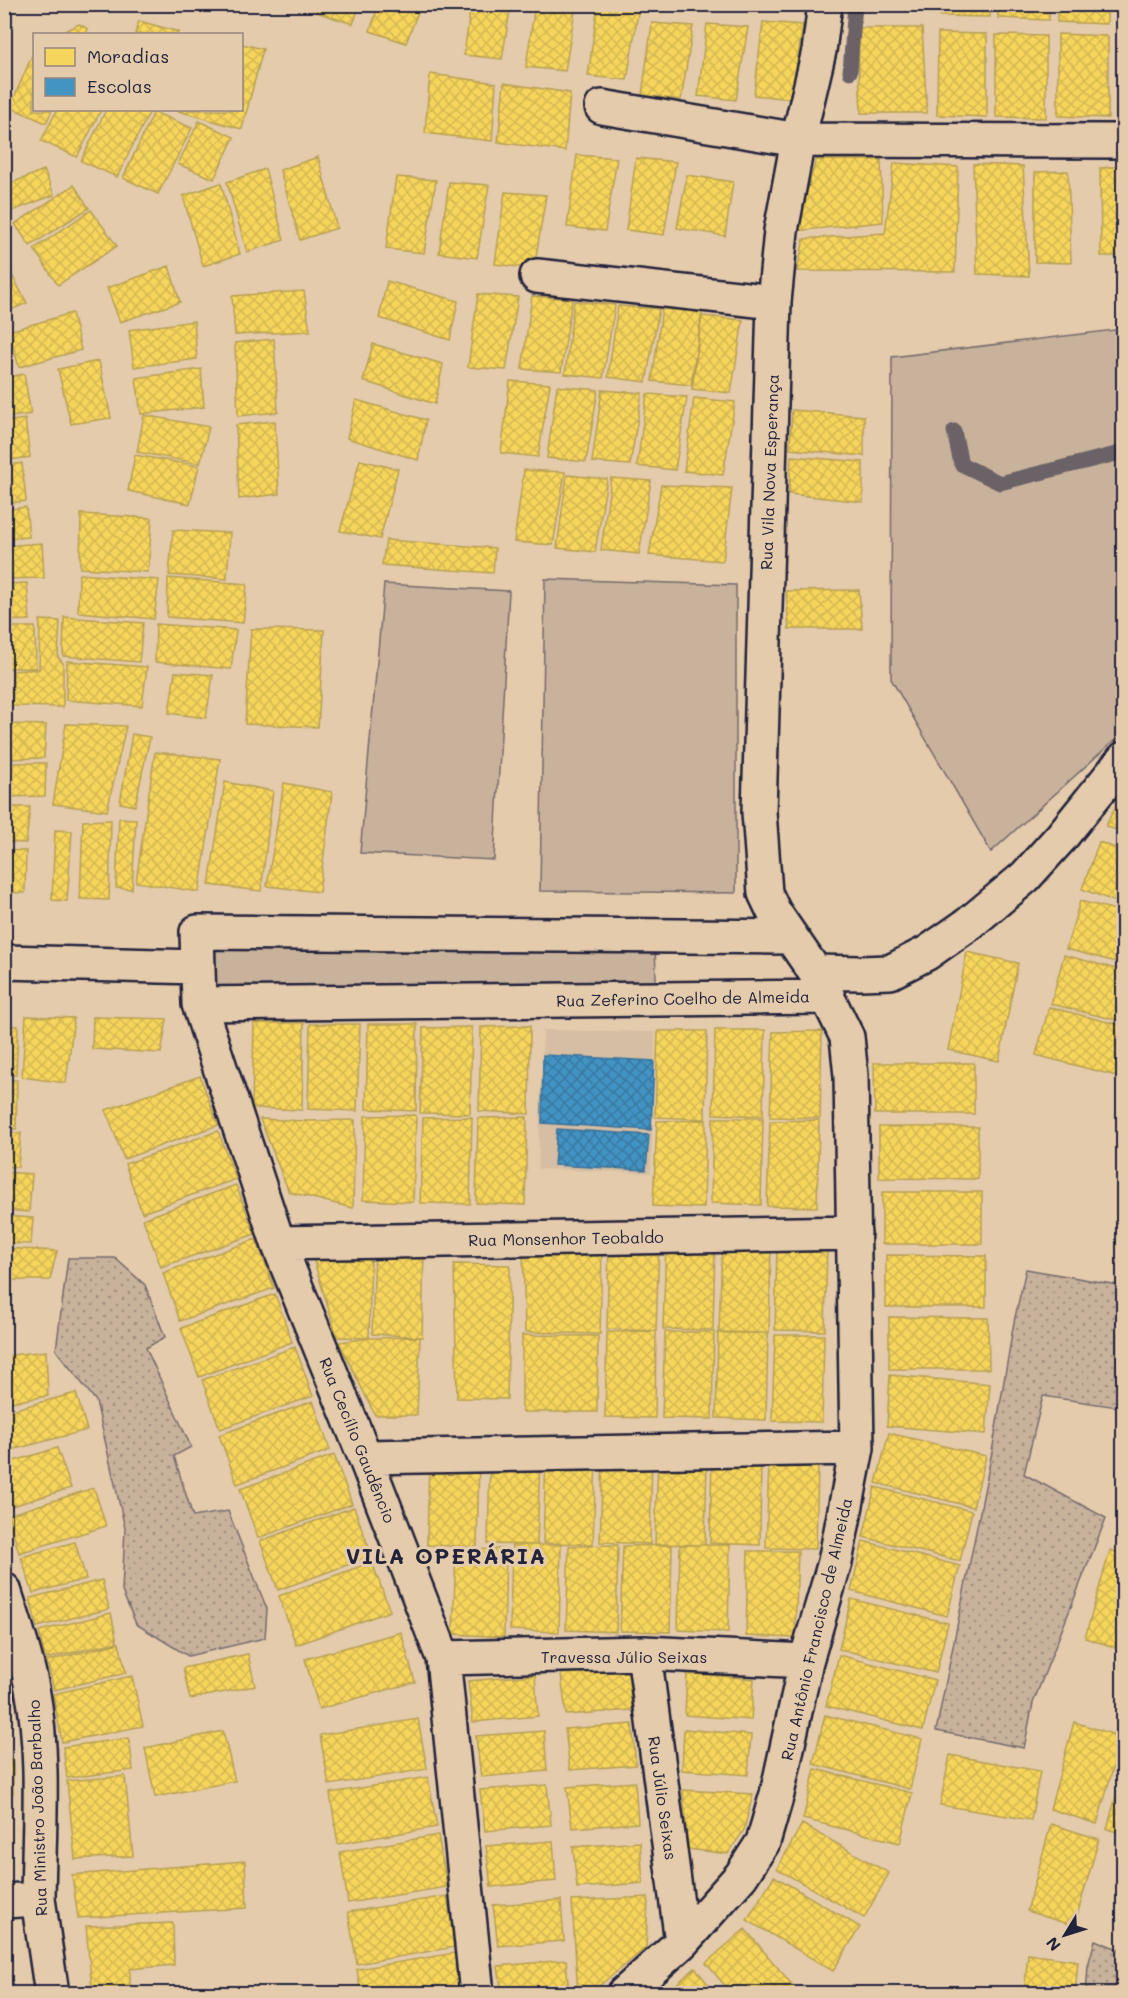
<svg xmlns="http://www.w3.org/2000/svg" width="1128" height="1998" viewBox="0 0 1128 1998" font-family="Mali,sans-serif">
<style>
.built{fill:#d5bea3}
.grass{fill:url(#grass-dots);stroke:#756a6c;stroke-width:1.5}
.park{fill:#c8b29c;stroke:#756a6c;stroke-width:1.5}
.homes{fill:url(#homes-cross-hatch);stroke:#b69f52;stroke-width:1.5}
.schools{fill:url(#schools-cross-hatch);stroke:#39719a;stroke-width:1.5}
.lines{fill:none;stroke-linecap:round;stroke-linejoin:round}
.stream{stroke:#6b6266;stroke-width:15}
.minor-casing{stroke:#22223b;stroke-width:38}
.major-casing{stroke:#22223b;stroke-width:38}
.minor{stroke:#e4cbac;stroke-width:33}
.major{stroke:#e4cbac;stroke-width:33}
.labels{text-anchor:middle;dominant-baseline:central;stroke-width:6;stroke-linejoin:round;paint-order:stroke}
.street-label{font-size:16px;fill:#22223b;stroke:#e4cbac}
.district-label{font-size:22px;font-weight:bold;letter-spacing:1.5px;fill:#22223b;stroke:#e4cbac}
</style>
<defs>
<pattern id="grass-dots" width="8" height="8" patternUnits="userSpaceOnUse" patternTransform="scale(1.5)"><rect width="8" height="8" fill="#c8b29c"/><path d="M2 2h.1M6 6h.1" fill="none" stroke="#a29080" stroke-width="1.8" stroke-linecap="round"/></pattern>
<pattern id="homes-cross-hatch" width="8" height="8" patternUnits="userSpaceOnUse" patternTransform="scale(1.5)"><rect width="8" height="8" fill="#f6d55c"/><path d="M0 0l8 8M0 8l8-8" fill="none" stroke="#d3b751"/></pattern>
<pattern id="schools-cross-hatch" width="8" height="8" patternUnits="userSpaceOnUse" patternTransform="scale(1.5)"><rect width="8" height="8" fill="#4393c3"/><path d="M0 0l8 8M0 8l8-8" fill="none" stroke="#3878a0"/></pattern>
</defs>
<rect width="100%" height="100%" fill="#e4cbac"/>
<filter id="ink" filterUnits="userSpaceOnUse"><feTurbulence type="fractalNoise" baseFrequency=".0167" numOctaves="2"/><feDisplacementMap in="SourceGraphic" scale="12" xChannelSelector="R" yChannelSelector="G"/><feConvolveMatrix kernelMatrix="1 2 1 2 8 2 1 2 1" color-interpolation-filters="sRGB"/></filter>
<g filter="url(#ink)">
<path class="built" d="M543 1030 655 1032 651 1173 538 1169Z"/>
<path class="grass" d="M68 1258H115L145 1285 165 1337 146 1348 191 1447 174 1456 193 1517 228 1511 267 1609 265 1638 188 1656 136 1624 122 1591 125 1528 96 1401 56 1350Z
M1026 1269 1123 1286 1124 1408 1043 1396 1024 1474 1106 1518 1033 1703 1024 1748 936 1731 992 1452 1014 1322Z
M1095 1940 1123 1951V1993H1086L1088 1966Z"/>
<path class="park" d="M1123 329V735L1109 745 991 852 891 679 892 357Z
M545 579 736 585V893L540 891Z
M384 584 509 591 494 860 360 853Z
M208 941 655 942 657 1013 207 1006Z"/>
<path class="homes" d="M319 4H360L353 24 316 12Z
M379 4H421L406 43 370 31Z
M471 4H511L502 59 464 55Z
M535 4H576L565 71 526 67Z
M598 4 639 7 627 80 588 76Z
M940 4H990V17L940 16Z
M998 4H1049V20L998 18Z
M1057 4H1107V24L1057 22Z
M139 21 179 32 177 34H135Z
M763 22 803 25 791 99 754 95Z
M652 23 693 26 681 100 642 95Z
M79 24 88 29 86 34H59Z
M707 24 748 27 736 100 698 96Z
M857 28H922L927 113H861Z
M1121 32H1124V113H1120Z
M938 33 987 34V117L937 115Z
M1058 34 1108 36V118L1058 116Z
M996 35 1046 36V118L996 117Z
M242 44 263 49 242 129 175 110H242Z
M34 51V110H52L46 123 10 107Z
M430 74 496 83 492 141 425 133Z
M504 83 570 93 565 151 498 142Z
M57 110H101L77 157 41 141Z
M106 110H146L150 111 117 177 81 161Z
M154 112 192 128 158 194 123 178Z
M199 121 234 137 214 179 178 164Z
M577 155 617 158 605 231 567 227Z
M318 157 337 228 300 240 280 170Z
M636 158 676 162 664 235 626 230Z
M816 160H881L883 222 795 231Z
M894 163 958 167 955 272 797 271 804 239 885 233Z
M973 164 1023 166 1029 276 977 274Z
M1124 166V256H1101L1100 168Z
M265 169 284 240 247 252 227 182Z
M44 170 54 195 4 214V186Z
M1068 171 1071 263 1035 262V172Z
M687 175 733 182 725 236 677 228Z
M396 177 436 180 424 253 386 249Z
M449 182 489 185 477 258 439 253Z
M221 183 240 254 203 266 183 196Z
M74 185 89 208 30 246 15 224Z
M505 192 546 195 534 269 495 264Z
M91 210 117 246 58 285 34 249Z
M4 261 27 303 4 313Z
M169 266 180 302 120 322 107 288Z
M387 281 458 301 450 340 379 318Z
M304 291 310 331 235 335 232 296Z
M478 294 518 297 506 370 468 367Z
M532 296 572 299 561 372 522 369Z
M574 301 615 305 603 378 565 374Z
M618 306 659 309 646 382 608 377Z
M662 309 702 312 691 385 652 381Z
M72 313 81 350 19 367 9 331Z
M702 316 743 320 731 393 692 389Z
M194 321 197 359 134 367 129 330Z
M274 339 278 412 238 416 235 343Z
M373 344 443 364 435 404 363 381Z
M99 361 111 418 71 424 58 369Z
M201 369 204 407 141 414 136 378Z
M24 374 31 414 4 418V378Z
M510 381 550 384 538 457 501 453Z
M557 386 598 390 586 462 547 458Z
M602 390 642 393 630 465 592 462Z
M647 394 687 397 675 470 637 466Z
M694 398 735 402 723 475 684 471Z
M356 400 426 420 418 460 347 438Z
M792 410 864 416V456L790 449Z
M144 415 209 427 200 464 137 452Z
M25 419 30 457 4 461V422Z
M275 421 279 494 239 499 236 425Z
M135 455 199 466 190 504 128 491Z
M791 456 863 462V502L789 494Z
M360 460 398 469 380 539 340 531Z
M22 463 26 501 4 504V466Z
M524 470 565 472 553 545 514 542Z
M567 475 607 479 595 552 557 548Z
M611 478 651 481 639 554 601 550Z
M661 485 732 488 723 561 649 555Z
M26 507 29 537 4 539V510Z
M81 514 152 518 148 572 80 568Z
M173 530 230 533 227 579 169 575Z
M386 540 495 548 493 573 382 565Z
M42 543 44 578 4 579V546Z
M79 574 159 580 154 619 78 612Z
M168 578 247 584 243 623 167 617Z
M27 583 30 620 4 621V584Z
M859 590 862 629H789L786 591Z
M64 617 143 623 139 662 63 656Z
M40 620 60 621 58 657 63 663V707L12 706 13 671 39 669Z
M156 624 236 630 231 669 155 662Z
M4 627H35L36 668H4Z
M251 629 324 630 318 727 245 724Z
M67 661 147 667 142 706 66 700Z
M175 672 213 675 206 718 169 713Z
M4 724 46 725 44 758 4 759Z
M66 724 126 726 107 811 53 804Z
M132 734 150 737 135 806 120 803Z
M155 752 220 759 199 892 136 882Z
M4 763H46L45 796 4 797Z
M225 782 273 791 261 891 209 885Z
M284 783 332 792 319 892 267 886Z
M1124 787V833L1106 826Z
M4 807H30L26 843 4 842Z
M119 818 136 819 132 889 116 888Z
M111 820 109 900 80 899 83 821Z
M55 830 72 831 67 901 52 900Z
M1099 842 1124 851V905L1082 889Z
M4 850 26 851 25 893 4 892Z
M1080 901 1124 912V964L1066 949Z
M967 952 1018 963 999 1061 948 1050Z
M1064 955 1124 971V1022L1051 1004Z
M1049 1007 1124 1026V1078L1036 1055Z
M26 1016 74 1018 66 1083 22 1077Z
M93 1017 167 1019 161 1053 92 1049Z
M254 1023H304L302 1110 252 1108Z
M310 1024H360L357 1111 308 1109Z
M368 1024H417L416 1111 366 1109Z
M4 1026H18L16 1075H4Z
M530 1026 529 1114 479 1111 481 1027Z
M472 1027 470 1114 420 1113 423 1028Z
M715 1030H765L763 1116 713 1114Z
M658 1031H707L705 1119 655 1117Z
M822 1031 820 1118 770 1117 773 1032Z
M874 1063H974V1114H875Z
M200 1076 218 1125 124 1159 106 1110Z
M4 1080H17L16 1129H4Z
M416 1115 413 1202 363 1200 365 1116Z
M472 1117 470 1204 420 1203 423 1118Z
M527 1117 525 1205 476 1203 478 1118Z
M713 1118H763L761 1205 711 1203Z
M260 1119 305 1121 355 1120 353 1208 289 1192Z
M706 1120 704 1208 653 1206 657 1121Z
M819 1120 817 1207 767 1206 770 1121Z
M879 1127H978V1179L879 1178Z
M218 1131 236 1179 142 1213 125 1164Z
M4 1133H21L18 1167H4Z
M4 1172 32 1174 29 1212 4 1210Z
M236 1185 255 1234 161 1267 143 1219Z
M882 1192H982V1244H882Z
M4 1216 33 1218 31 1244 4 1243Z
M256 1239 274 1288 180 1321 163 1273Z
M715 1243 713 1330 663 1329 666 1244Z
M609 1244H659L656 1331 607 1329Z
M827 1244 825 1331 775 1330 777 1245Z
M602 1246 600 1334 525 1332 523 1247Z
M722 1246H771L769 1333 719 1332Z
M4 1248 57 1251 50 1280H4Z
M424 1249 422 1337 372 1334 375 1250Z
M311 1251H371L369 1338 337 1337Z
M886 1255 986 1256V1307H886Z
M454 1264 510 1265 507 1399 457 1398Z
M275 1294 292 1342 199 1377 181 1328Z
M889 1317 988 1318 989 1369H889Z
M656 1331 655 1418 605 1417 607 1332Z
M665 1332H714L712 1419 662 1418Z
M718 1333H768L766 1420 716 1418Z
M522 1335 598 1336 597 1412H522Z
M775 1335H824L822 1422 772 1421Z
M420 1337 417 1415H375L339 1342 371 1338Z
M295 1347 313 1396 220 1429 202 1380Z
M46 1351 48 1396 4 1403V1356Z
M890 1375 990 1384 986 1434 887 1426Z
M76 1393 87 1430 4 1452V1412Z
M313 1401 330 1450 237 1484 219 1435Z
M889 1433 986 1456 973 1507 876 1483Z
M57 1448 71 1488 12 1506 4 1483V1464Z
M334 1455 352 1504 258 1538 240 1489Z
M652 1456 650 1544 600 1542 603 1457Z
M596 1457 593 1544 543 1543 546 1458Z
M761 1457 760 1545 710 1543 712 1458Z
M707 1458 705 1545 655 1544 658 1459Z
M490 1459H540L537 1545 488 1544Z
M479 1460 477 1547 427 1545 429 1461Z
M769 1463H818L816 1549 766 1548Z
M875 1487 972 1511 960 1561 863 1537Z
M94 1488 106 1526 19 1553 8 1515Z
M354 1507 372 1556 278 1590 260 1541Z
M863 1541 960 1566 947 1616 851 1591Z
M75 1542 86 1579 33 1593 21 1557Z
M512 1545H561L559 1632 510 1630Z
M618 1545 616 1632 566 1630 569 1546Z
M672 1545 670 1632 620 1631 623 1546Z
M680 1545H730L728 1632 678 1630Z
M506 1549 504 1637 453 1634 456 1550Z
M1110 1550 1124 1554V1650L1085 1638Z
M748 1551H798L795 1638 746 1636Z
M372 1562 390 1611 296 1645 279 1596Z
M102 1580 109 1609 37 1627 30 1598Z
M851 1599 948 1623 936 1673 839 1649Z
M111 1613 117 1642 45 1659 39 1631Z
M401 1632 415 1682 319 1709 305 1659Z
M119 1643 126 1673 54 1690 47 1661Z
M248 1654 255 1686 190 1699 183 1668Z
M839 1655 935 1680 923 1730 826 1706Z
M628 1669 632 1710 566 1715 561 1674Z
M687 1673 754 1679 751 1720 685 1715Z
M535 1675 538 1716 473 1722 468 1681Z
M132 1676 143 1726 62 1742 53 1694Z
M825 1715 922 1739 910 1789 813 1764Z
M418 1719 427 1769 329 1785 320 1735Z
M1074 1722 1122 1737 1097 1824 1050 1809Z
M632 1724 636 1765 570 1770 565 1729Z
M684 1729 751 1735 748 1775 682 1770Z
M223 1731 235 1781 155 1797 145 1748Z
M544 1731 547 1771 481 1777 476 1736Z
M129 1738 133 1770 67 1778 63 1747Z
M950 1755 1040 1771 1031 1820 940 1805Z
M4 1760H13V1793L4 1794Z
M1124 1767V1834L1107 1829Z
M815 1769 912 1793 900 1843 803 1819Z
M125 1776 133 1856 75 1859 67 1781Z
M428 1777 437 1827 338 1844 330 1793Z
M635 1782 638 1823 572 1828 567 1787Z
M547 1785 551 1825 485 1831 480 1790Z
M683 1790 753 1794 744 1830 728 1854 688 1849Z
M802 1824 889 1873 864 1918 777 1869Z
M1051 1824 1099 1839 1074 1926 1027 1911Z
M438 1835 447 1887 348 1903 340 1852Z
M553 1841 556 1881 491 1887 486 1846Z
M640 1842 643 1883 577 1888 573 1847Z
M245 1861 247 1908 78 1918 72 1875Z
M774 1876 860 1927 833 1971 747 1920Z
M447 1896 455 1947 357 1964 348 1912Z
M648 1897 646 1948 589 1994H578L572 1901Z
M561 1900 564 1941 498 1946 493 1905Z
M173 1923 174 1965 130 1969V1988L92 1989 86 1926Z
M745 1929 800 1994H732L706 1963Z
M455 1953 462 1994H361L357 1969Z
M1028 1954 1078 1961 1075 1994H1024Z
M566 1960 569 1994H502L498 1966Z
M695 1968 716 1994H665Z
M164 1989 165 1994H117Z"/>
<path class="schools" d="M543 1055 654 1061 651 1130 542 1123Z
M557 1129 649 1135 646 1170 554 1165Z"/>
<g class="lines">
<path class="stream" d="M850 72 855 4
M954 431 961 464 1000 483 1124 452"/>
<defs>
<path id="minor" d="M602 107 798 140 1124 141
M537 276 774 302
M4 962 198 967
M815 972 860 973 890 972 927 953 970 923 1025 877 1062 836 1124 759
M199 1004 828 997
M278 1243 854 1233
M365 1457 857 1448
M644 1653 682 1942
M443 1658 644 1653 806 1661
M38 1899 52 1994
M477 1994 443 1658 365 1457 278 1243 199 1004 197 932 790 937
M624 1994 682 1942 741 1876 763 1842 777 1794 806 1661 835 1562 857 1448 851 1076 847 1037 815 972 774 912 765 893 759 812 774 302 781 231 798 140 819 51 825 4"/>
<path id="major" d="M4 1590C14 1622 26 1655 32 1688 45 1756 39 1829 38 1899L4 1901"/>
</defs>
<use href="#minor" class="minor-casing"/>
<use href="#major" class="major-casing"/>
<use href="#minor" class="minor"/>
<use href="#major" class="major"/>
</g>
</g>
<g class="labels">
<g class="street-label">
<text transform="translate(769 472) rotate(-88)">Rua Vila Nova Esperança</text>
<text transform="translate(683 998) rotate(-1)">Rua Zeferino Coelho de Almeida</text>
<text transform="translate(566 1238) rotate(-1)">Rua Monsenhor Teobaldo</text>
<text transform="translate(358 1440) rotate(68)">Rua Cecílio Gaudêncio</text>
<text transform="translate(816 1629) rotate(-77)">Rua Antônio Francisco de Almeida</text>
<text x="624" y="1656">Travessa Júlio Seixas</text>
<text transform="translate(663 1798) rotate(82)">Rua Júlio Seixas</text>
<text transform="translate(37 1808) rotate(-92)">Rua Ministro João Barbalho</text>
</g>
<g class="district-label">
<text x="446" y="1555">VILA OPERÁRIA</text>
</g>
</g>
<rect width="1128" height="1998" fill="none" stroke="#e4cbac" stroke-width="24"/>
<rect x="12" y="12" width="1104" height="1974" fill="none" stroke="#22223b" stroke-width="2" filter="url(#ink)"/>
<rect x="33" y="33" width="210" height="78" fill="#e4cbac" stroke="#96877f" stroke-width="1.5"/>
<rect x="45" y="48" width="30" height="18" fill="#f6d55c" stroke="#96877f" stroke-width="1.5"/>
<text x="87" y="63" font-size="18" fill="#22223b">Moradias</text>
<rect x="45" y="78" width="30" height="18" fill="#4393c3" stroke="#96877f" stroke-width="1.5"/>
<text x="87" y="93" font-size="18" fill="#22223b">Escolas</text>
<g transform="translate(1065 1935) rotate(232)" stroke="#e4cbac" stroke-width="4.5" paint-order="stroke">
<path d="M0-4.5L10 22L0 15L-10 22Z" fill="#22223b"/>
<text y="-9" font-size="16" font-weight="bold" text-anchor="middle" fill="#22223b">N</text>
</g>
</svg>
